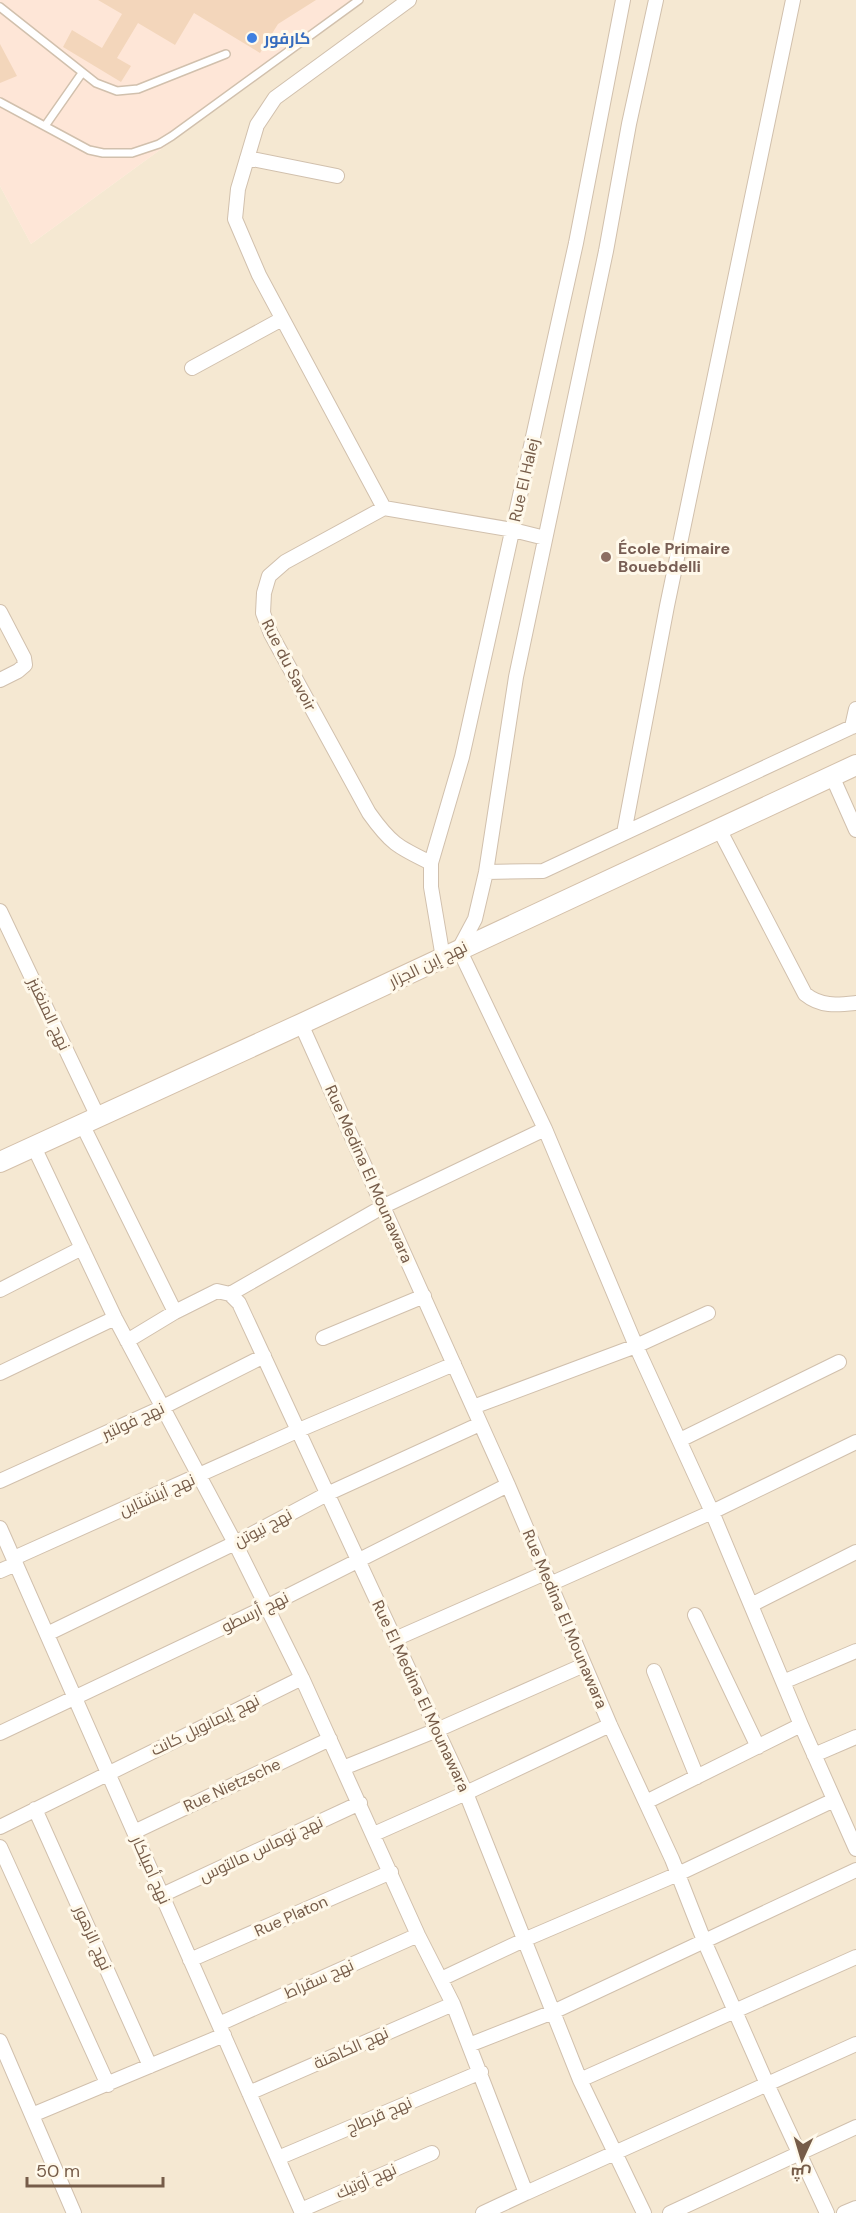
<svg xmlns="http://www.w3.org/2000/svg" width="856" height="2213" viewBox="0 0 856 2213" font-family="'DM Sans',Cairo,sans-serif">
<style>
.residential{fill:#f5e8d2}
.commercial{fill:#fee6d7}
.building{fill:#f3d6bb}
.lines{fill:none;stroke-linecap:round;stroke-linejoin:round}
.lane-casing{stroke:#d1c0ad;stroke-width:10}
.street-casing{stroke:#d1c0ad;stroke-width:16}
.secondary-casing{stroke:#d4c0aa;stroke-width:22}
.lane{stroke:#fff;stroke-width:7}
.street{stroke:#fff;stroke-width:14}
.secondary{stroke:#fff;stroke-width:20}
.shop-dot{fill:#3f7fe0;stroke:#fff9eb;stroke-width:2}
.education-dot{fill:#8d6e63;stroke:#fff9eb;stroke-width:2}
.labels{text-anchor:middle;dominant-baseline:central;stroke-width:6;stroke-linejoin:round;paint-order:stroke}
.shop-label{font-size:16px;font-weight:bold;fill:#366cbe;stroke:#fff9eb;text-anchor:start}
.street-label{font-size:16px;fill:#765c49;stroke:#fff9eb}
.education-label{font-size:16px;font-weight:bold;fill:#785e54;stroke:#fff9eb;text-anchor:start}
</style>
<rect width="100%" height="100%" fill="#fdf5e4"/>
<path class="residential" d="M365 0H856V2213H0V186L31 244Z"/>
<path class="commercial" d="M0 0H365L31 244 0 186Z"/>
<path class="building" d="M98 0H316L278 24 260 53 194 13 175 45 138 23 117 58 131 66 121 82 63 47 72 30 102 48 122 14Z
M0 44 17 76 0 83Z"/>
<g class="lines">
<defs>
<path id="lane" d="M0 7 96 83 117 91 138 89 226 54
M0 102 89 150 103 153H132L159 144 172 136 359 0
M45 126 82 73"/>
<path id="street" d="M656 0 629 124 606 251 516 677 486 872 475 919 459 949 545 1129 636 1346 712 1512 801 1725 856 1849
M247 158 337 176
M192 368 282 319
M384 508 259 275 235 219 238 189 257 125 275 98 409 0
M0 612 24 658 25 665 18 671 0 680
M852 727 856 709
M832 776 856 830
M719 829 805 994C821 1007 837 1005 856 1003
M624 833 667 606 793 0
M431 863C398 847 391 844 369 813L271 634 263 613 264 593 269 576 285 562 384 508 513 530 545 538
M486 872 543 871 856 725
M0 911 98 1117
M443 958 431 887V863L462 757 576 243 623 0
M301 1024 508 1485 610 1725 672 1859 705 1943 767 2084 827 2213
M82 1124 175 1312
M34 1147 115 1318 235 1543 302 1678 418 1935 453 2004 526 2193 856 2044
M0 1290 82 1248
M230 1294 384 1206 545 1129
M323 1338 424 1296
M127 1341 175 1312 217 1291 230 1294 239 1303 466 1793 580 2080 644 2213
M0 1373 115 1318
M473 1407 636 1346 708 1313
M680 1440 839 1362
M0 1481 163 1407 264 1356
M0 1528 302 2213
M14 1558 299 1430 454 1364
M0 1571 16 1564
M550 1584 712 1512 856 1442
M751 1605 856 1552
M695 1615 758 1747
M47 1634 235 1543 327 1494 480 1424
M395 1639 545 1573
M654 1671 697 1777
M783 1682 856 1651
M0 1733 268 1606 508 1485
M814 1755 856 1737
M343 1768 437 1730 584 1665
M646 1802 801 1725
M35 1809 150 2066
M0 1827 302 1678
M134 1832 330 1739
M374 1834 466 1793 610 1725
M0 1847 108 2085
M162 1895 360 1803
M190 1960 391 1872
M441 1979 526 1939 678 1874 834 1800
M219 2024 418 1935
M0 2041 74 2213
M469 2045 553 2012 856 1870
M580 2080 856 1957
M249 2093 453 2004
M32 2115 224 2035
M278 2158 481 2072
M301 2210 432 2153
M483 2213 526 2193
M670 2213 856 2127
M844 2213 856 2208"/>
<path id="secondary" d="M0 1162 301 1024 856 765"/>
</defs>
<use href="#lane" class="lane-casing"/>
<use href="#street" class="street-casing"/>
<use href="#secondary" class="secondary-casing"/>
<use href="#lane" class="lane"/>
<use href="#street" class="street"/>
<use href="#secondary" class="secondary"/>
</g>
<circle class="shop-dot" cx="252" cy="38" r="6"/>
<circle class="education-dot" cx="606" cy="557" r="6"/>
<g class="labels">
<g class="shop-label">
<text x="264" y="38">كارفور</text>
</g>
<g class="street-label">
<text transform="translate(524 480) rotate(-77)">Rue El Halej</text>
<text transform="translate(289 665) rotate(63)">Rue du Savoir</text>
<text transform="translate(428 964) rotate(-26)">نهج إبن الجزار</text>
<text transform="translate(49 1014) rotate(65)">نهج المنغنيز</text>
<text transform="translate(369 1174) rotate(66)">Rue Medina El Mounawara</text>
<text transform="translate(133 1421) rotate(-25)">نهج فولتير</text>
<text transform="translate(157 1495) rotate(-24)">نهج أينشتاين</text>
<text transform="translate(263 1528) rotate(-28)">نهج نيوتن</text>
<text transform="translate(255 1612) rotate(-26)">نهج أرسطو</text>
<text transform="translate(565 1619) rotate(67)">Rue Medina El Mounawara</text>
<text transform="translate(421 1696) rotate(65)">Rue El Medina El Mounawara</text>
<text transform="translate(205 1725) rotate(-26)">نهج إيمانويل كانت</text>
<text transform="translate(232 1785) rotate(-25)">Rue Nietzsche</text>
<text transform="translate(261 1849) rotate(-25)">نهج توماس مالتوس</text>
<text transform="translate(151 1870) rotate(66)">نهج أميلكار</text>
<text transform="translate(291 1916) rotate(-24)">Rue Platon</text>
<text transform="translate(93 1938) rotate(66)">نهج الزهور</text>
<text transform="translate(319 1979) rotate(-24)">نهج سقراط</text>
<text transform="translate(351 2048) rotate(-24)">نهج الكاهنة</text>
<text transform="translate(379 2115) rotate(-23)">نهج قرطاج</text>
<text transform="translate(366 2181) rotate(-24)">نهج أوتيك</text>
</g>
<g class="education-label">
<text x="618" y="548">École Primaire<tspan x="618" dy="18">Bouebdelli</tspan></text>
</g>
</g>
<g transform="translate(802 2159) rotate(184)" stroke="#fff9eb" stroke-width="4.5" paint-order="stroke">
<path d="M0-4.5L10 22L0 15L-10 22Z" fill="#765c49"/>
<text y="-9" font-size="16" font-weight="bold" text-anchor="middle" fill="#765c49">ش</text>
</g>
<path d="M27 2177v9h136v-9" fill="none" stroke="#765c49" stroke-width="3"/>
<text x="36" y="2177" font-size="18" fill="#765c49" stroke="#fff9eb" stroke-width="4.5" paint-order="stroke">50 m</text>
</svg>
